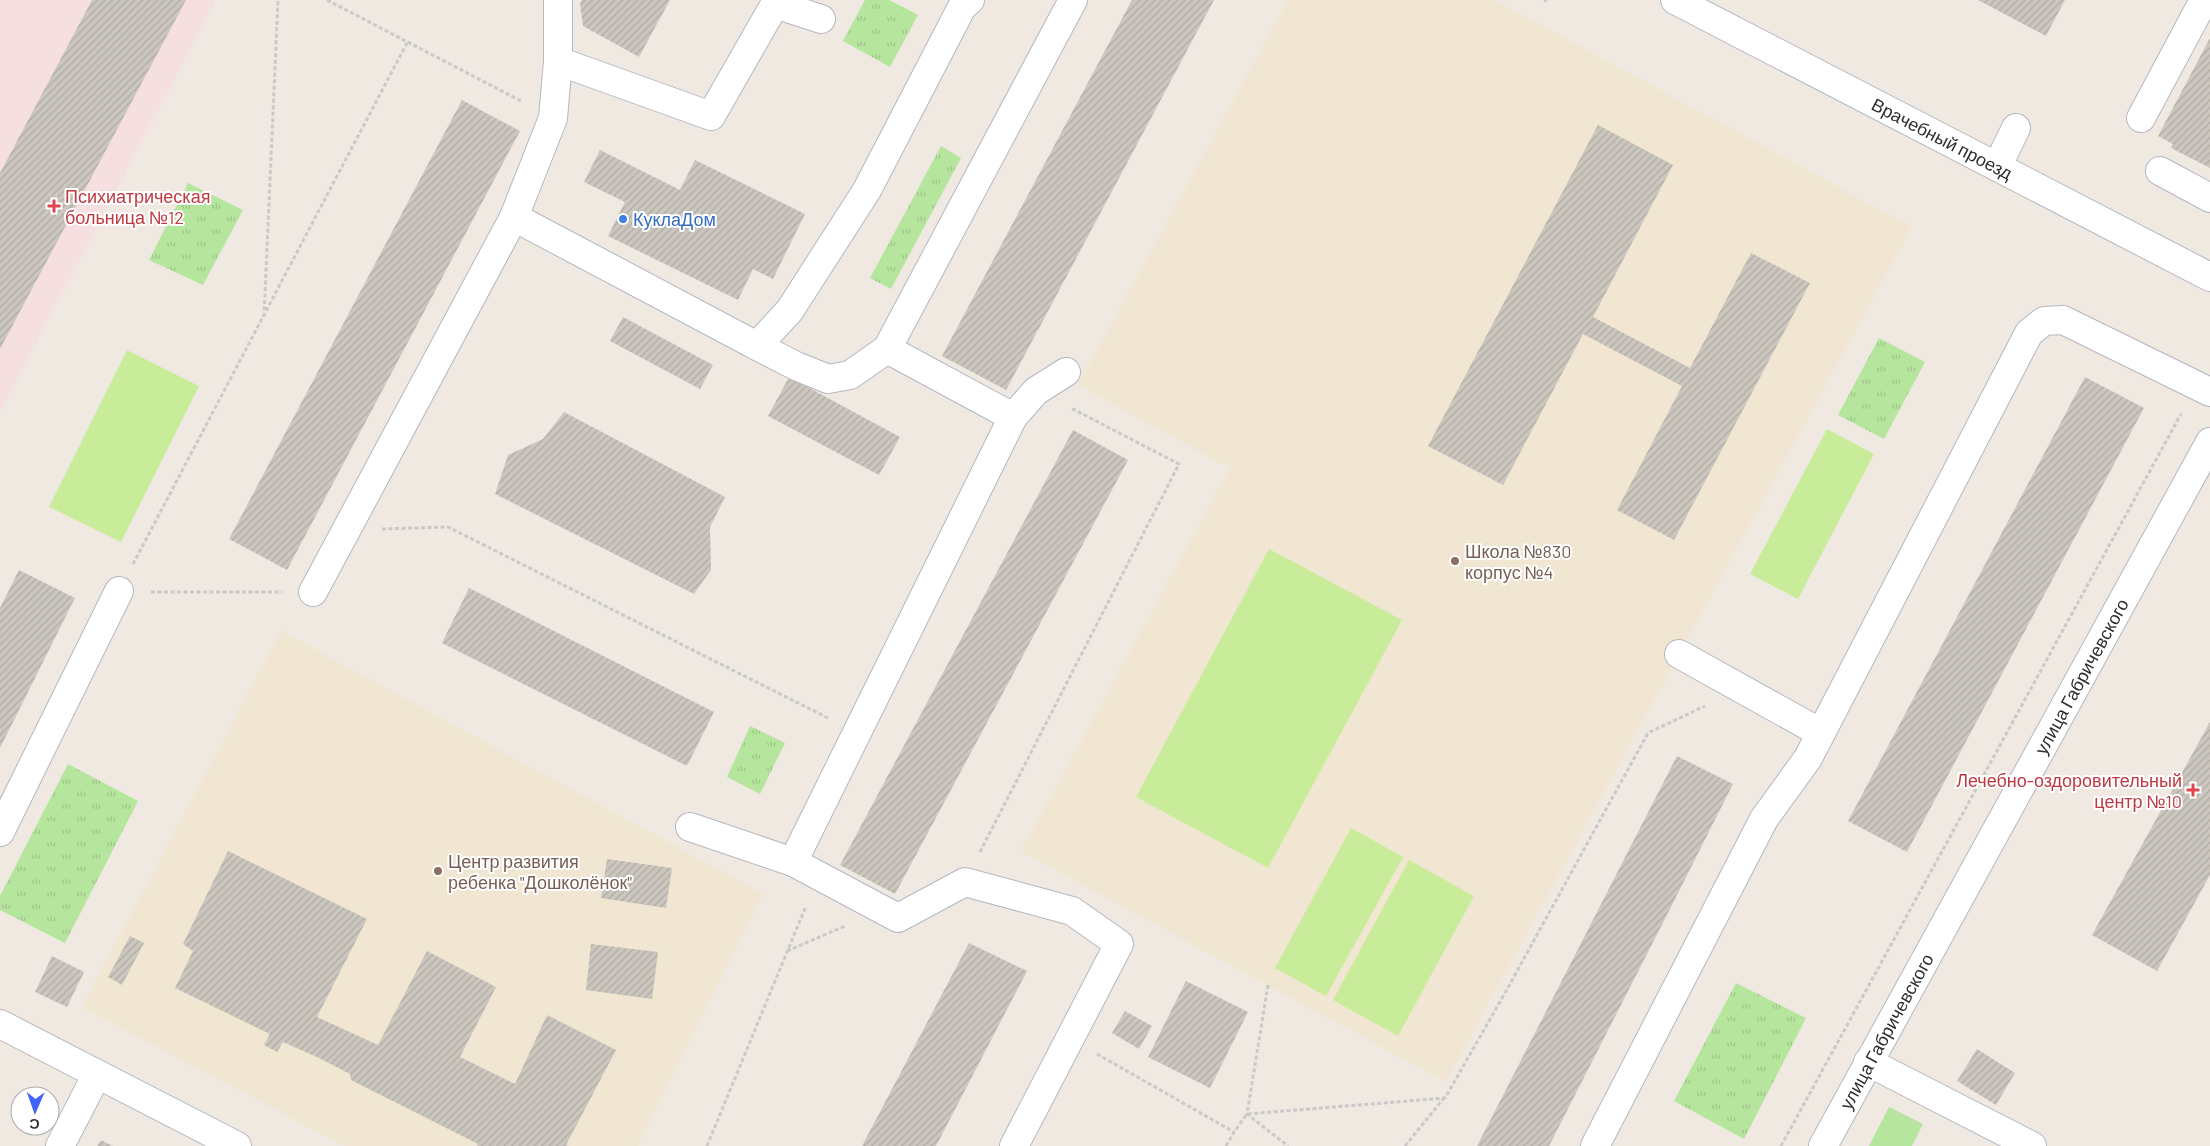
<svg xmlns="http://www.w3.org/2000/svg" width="2210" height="1146" viewBox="0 0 2210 1146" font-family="Barlow,sans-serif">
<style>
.education{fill:#f0e6d1}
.medical{fill:#f5dfe0}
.grass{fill:#b6e59e}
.park{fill:url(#park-tufts)}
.pitch{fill:#c9ec9a}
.building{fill:url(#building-hatch)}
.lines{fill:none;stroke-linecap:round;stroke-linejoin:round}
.minor-casing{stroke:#b4b7c1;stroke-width:30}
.path{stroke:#c9c9c9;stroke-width:3;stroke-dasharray:4 2.5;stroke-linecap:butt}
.minor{stroke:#fff;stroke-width:28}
.health-dot{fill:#e0444e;stroke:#fff;stroke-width:2}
.shop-dot{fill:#3f7fe0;stroke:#fff;stroke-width:2}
.education-dot{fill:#8d6e63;stroke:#fff;stroke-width:2}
.labels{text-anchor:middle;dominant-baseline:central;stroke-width:4;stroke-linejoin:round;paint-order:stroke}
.street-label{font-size:18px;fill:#2e2e2e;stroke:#fff}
.health-label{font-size:18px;fill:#be3a42;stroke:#fff;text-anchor:start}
.shop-label{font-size:18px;fill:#366cbe;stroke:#fff;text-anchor:start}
.education-label{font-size:18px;fill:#785e54;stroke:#fff;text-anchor:start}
</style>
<defs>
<pattern id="park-tufts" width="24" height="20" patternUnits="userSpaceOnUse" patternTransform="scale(1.25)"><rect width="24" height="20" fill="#b6e59e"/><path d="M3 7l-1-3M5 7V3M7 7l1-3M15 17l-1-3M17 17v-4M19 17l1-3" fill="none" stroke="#9dc588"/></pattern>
<pattern id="building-hatch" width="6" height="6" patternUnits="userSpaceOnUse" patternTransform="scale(1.25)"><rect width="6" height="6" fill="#cbc7bf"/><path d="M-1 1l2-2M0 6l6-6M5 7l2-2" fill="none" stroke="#afaba4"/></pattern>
</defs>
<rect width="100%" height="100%" fill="#efe9e1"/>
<path class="education" d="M1288 0H1495L1912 227 1446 1082 1021 851 1230 468 1078 385Z
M281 631 763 894 638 1146H345L82 1007Z"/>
<path class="medical" d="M0 0H216L0 412Z"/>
<path class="grass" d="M1889 1107 1923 1124 1912 1146H1869Z"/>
<path class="park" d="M865 0H889L918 15 890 67 843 41Z
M941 146 961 158 891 289 870 278Z
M188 183 243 210 203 285 149 260Z
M1879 338 1925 362 1884 439 1838 415Z
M750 726 785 743 760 794 727 777Z
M68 764 138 801 65 943 0 910V896Z
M1736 983 1806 1018 1744 1139 1674 1101Z"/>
<path class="pitch" d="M127 350 199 386 121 542 49 507Z
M1827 429 1874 454 1798 599 1750 574Z
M1269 549 1402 620 1268 868 1136 797Z
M1351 828 1403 857 1326 996 1275 968Z
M1409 860 1474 896 1398 1036 1333 1000Z"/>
<path class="building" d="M92 0H186L0 349V173Z
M582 0H670L639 57 583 26 580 4Z
M1132 0H1214L1006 390 942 356Z
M1978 0H2065L2046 36Z
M2210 38V168L2171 148 2173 144 2158 136Z
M462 100 520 131 287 570 229 539Z
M1598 125 1673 165 1593 317 1690 368 1751 253 1810 283 1674 540 1617 510 1682 386 1583 334 1503 485 1428 446Z
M600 150 680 190 695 160 805 214 773 279 753 269 738 300 608 236 625 202 584 182Z
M623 317 713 365 700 389 610 341Z
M789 377 900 437 879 475 768 416Z
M2085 377 2144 408 1907 852 1848 821Z
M564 412 725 497 710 527 711 570 694 594 495 494 508 455 543 439Z
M1073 430 1128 460 895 894 840 865Z
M19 570 75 598 0 748V608Z
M469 588 714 712 687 766 442 643Z
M2210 722V875L2157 971 2092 935Z
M1677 756 1733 784 1673 903 1549 1146H1477Z
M228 851 367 919 317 1017 378 1045 427 951 496 987 460 1057 515 1084 547 1015 616 1050 566 1145 569 1146H477L478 1144 351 1080 350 1074 319 1058 283 1042 277 1052 264 1045 270 1034 175 988 193 951 183 944Z
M607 859 672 868 666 908 601 898Z
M130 936 144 943 122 985 108 977Z
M969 943 1027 971 936 1146H862Z
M591 944 658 952 652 999 586 990Z
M52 956 84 972 67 1007 35 992Z
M1186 981 1248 1012 1210 1088 1148 1057Z
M1125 1011 1152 1026 1139 1049 1112 1033Z
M1977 1049 2015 1073 1996 1105 1957 1081Z
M101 1140 113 1146H97Z"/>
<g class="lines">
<defs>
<g id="minor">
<path d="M970 0 962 7 867 190 790 310 757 346 796 366 828 379 850 375 887 349 1073 0"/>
<path id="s1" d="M1675 0 2210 277"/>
<path d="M558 61 711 116 775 4 821 19"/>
<path d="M2141 118 2204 0"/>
<path d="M1997 167 2016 128"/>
<path d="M2160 171 2210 198"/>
<path d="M514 217 553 118 558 61V0"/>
<path d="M887 349 1013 417 793 862 898 918 965 882 1072 911 1119 944 1014 1146"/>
<path d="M1013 417 1036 391 1066 372"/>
<path d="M313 592 514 217 757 346"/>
<path d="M1679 654 1821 733"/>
<path d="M690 827 793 862"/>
<path d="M0 832 119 591"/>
<path d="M0 1024 237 1146"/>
<path d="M1868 1062 2032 1146"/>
<path d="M60 1146 97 1074"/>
<path d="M1595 1146 1764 819 1808 758 2029 333 2044 321 2063 320 2210 392"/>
<path id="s2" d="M1823 1146 2210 442"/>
</g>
</defs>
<use href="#minor" class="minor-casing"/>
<path class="path" d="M327 0 521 101
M1545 2 1546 0
M264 317 278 0
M382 529 448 527 828 718
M133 564 407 43
M151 592H282
M980 852 1179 464 1071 408
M787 951 845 926
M1268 985 1247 1114 1288 1146
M1097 1054 1234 1132
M707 1146 806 906
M1226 1146 1234 1132 1247 1114 1445 1098 1505 993 1648 733 1705 706
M1405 1146 1444 1098
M1781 1146 2181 414"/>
<use href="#minor" class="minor"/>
</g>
<g class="health-dot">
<path d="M51.5 198.5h5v5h5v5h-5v5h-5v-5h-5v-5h5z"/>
<path d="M2190.5 782.5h5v5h5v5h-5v5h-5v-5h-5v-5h5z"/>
</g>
<circle class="shop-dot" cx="623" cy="219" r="5"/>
<g class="education-dot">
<circle cx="1455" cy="561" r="5"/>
<circle cx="438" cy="871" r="5"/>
</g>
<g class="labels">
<g class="street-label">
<text stroke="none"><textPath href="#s1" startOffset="301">Врачебный проезд</textPath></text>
<text stroke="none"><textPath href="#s2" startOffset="536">улица Габричевского</textPath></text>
<text stroke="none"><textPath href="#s2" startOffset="131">улица Габричевского</textPath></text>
</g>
<g class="health-label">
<text x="65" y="196">Психиатрическая<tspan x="65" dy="21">больница №12</tspan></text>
<text x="2182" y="780" text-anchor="end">Лечебно-оздоровительный<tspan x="2182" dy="21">центр №10</tspan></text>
</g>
<g class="shop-label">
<text x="633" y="219">КуклаДом</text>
</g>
<g class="education-label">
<text x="1465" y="551">Школа №830<tspan x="1465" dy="21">корпус №4</tspan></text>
<text x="448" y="861">Центр развития<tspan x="448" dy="21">ребенка "Дошколёнок"</tspan></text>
</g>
</g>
<g transform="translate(35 1111) rotate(182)"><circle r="24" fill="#ffffff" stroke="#ababab"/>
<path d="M0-4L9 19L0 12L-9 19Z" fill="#4264fb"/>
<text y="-8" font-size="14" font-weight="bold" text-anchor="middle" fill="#2e2e2e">С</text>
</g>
</svg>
